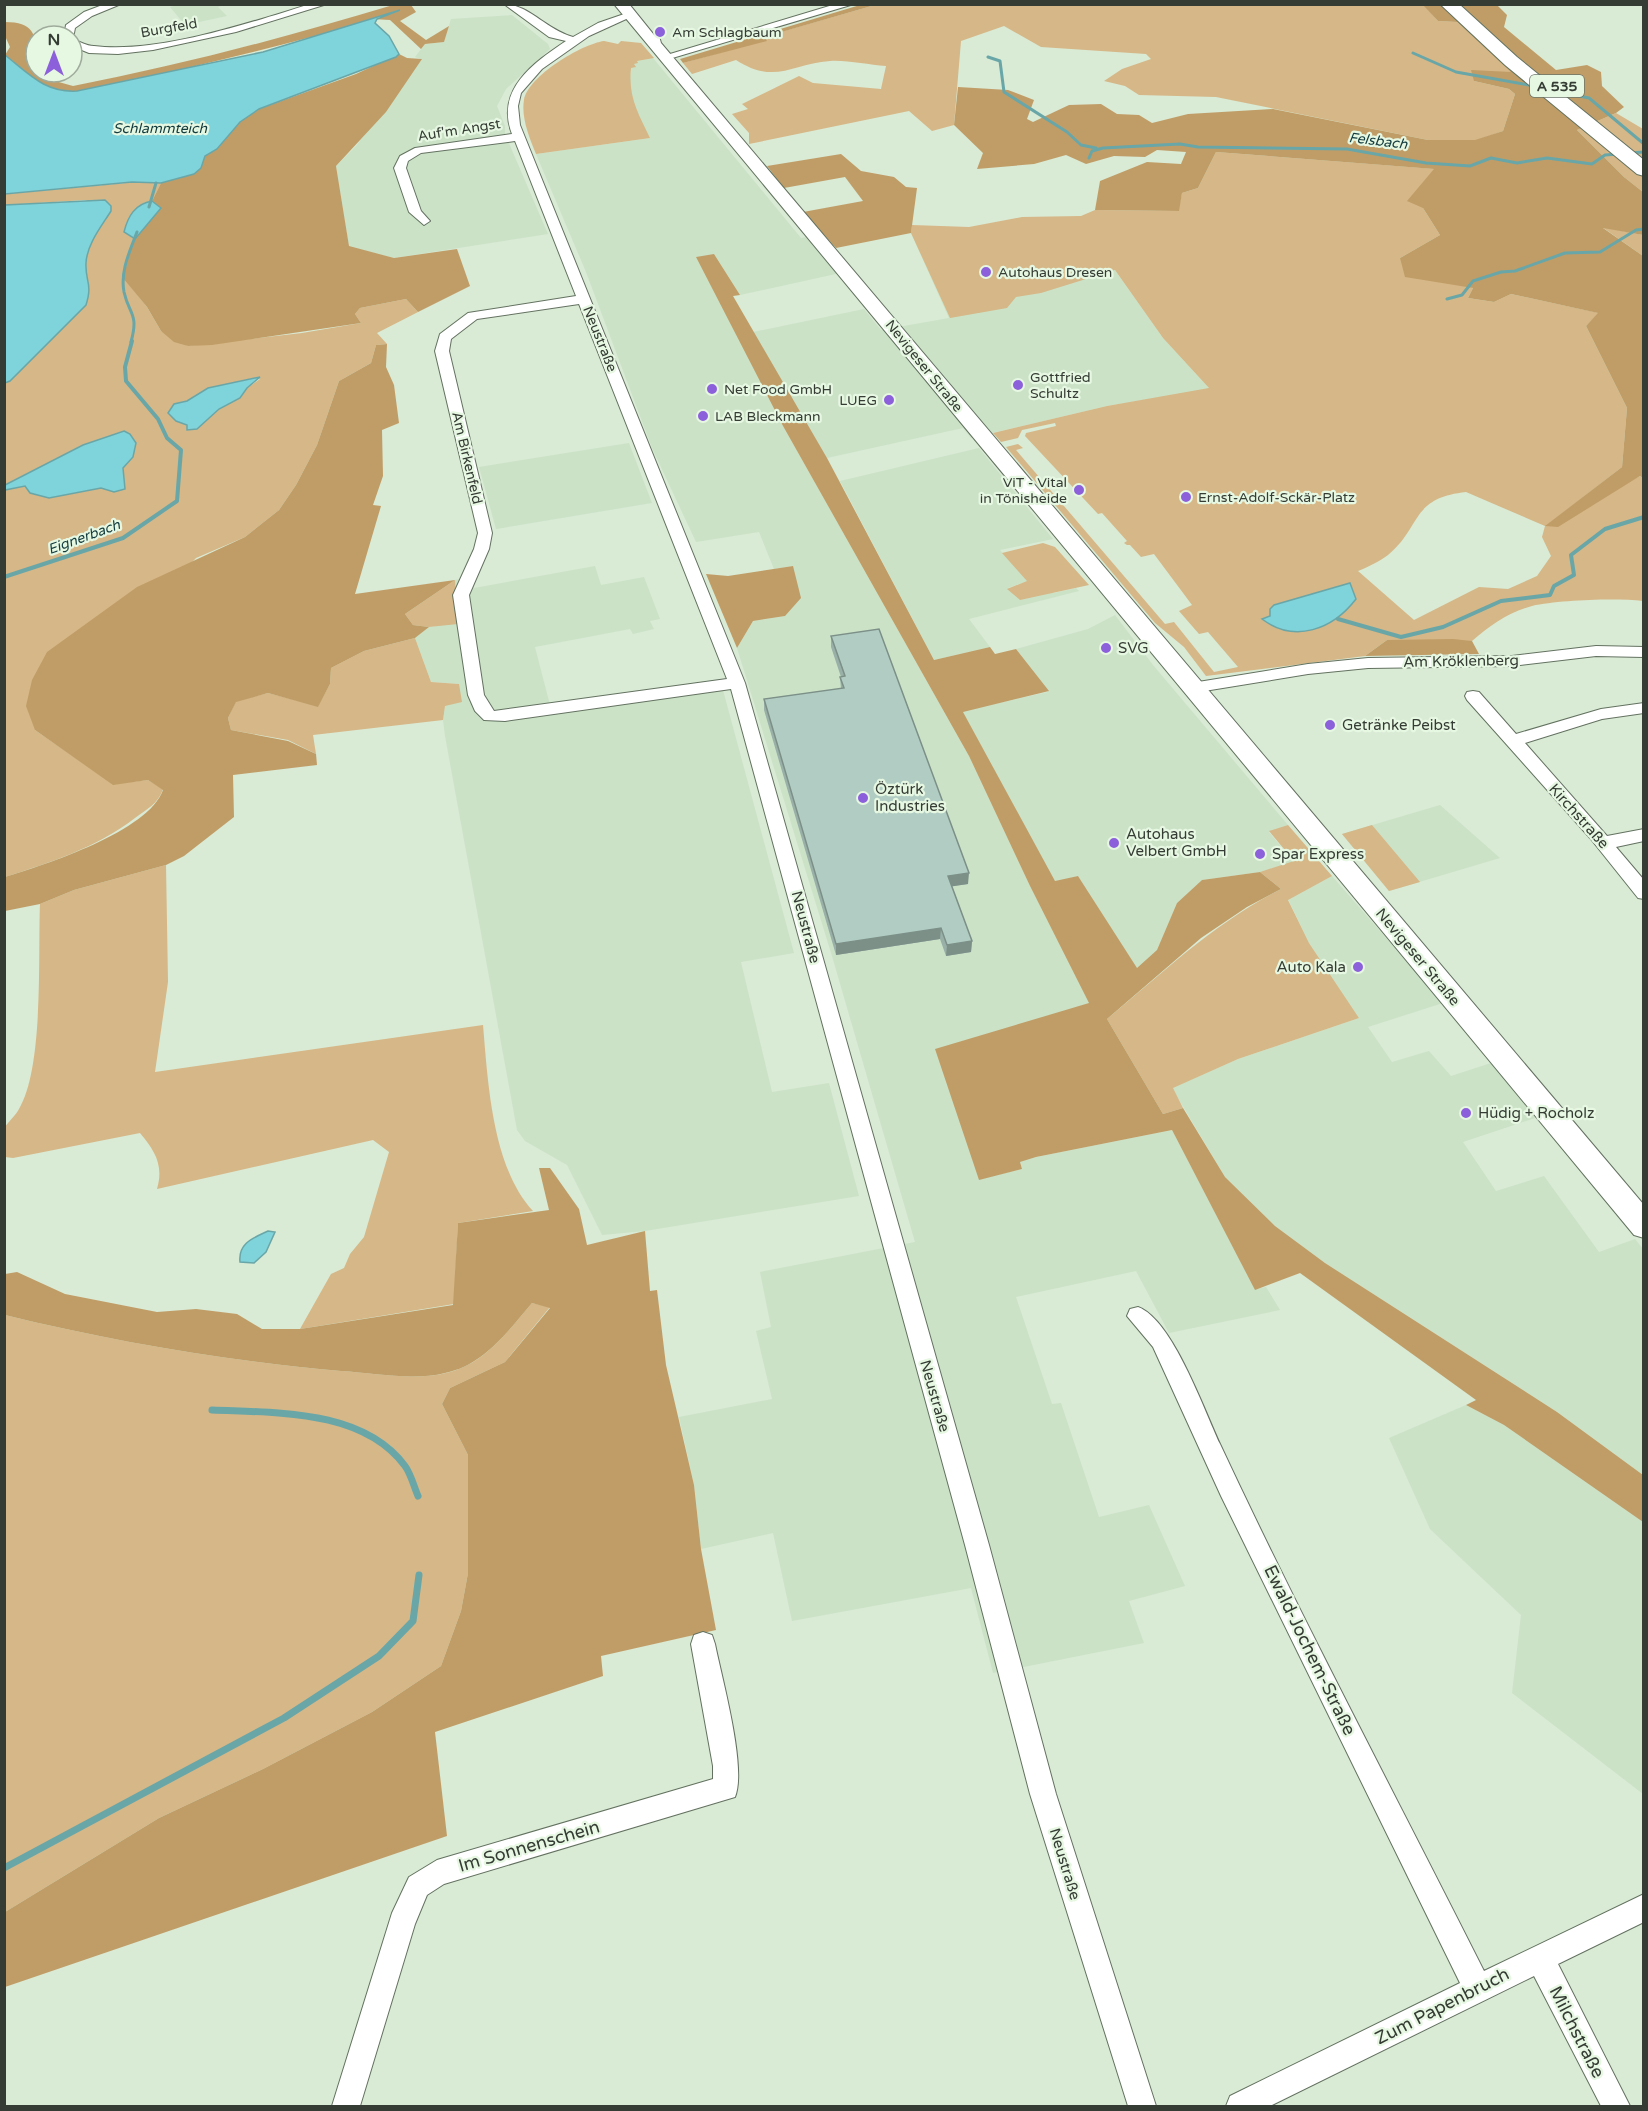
<svg xmlns="http://www.w3.org/2000/svg" width="1648" height="2111" viewBox="0 0 1648 2111" font-family="'Varela Round',sans-serif">
<style>
.built{fill:#cbe2c7}
.green{fill:#d6b787;fill-rule:evenodd}
.forest{fill:#c09d67}
.water{fill:#7fd3da;stroke:#69a6a8;stroke-width:1.5}
.lines{fill:none;stroke-linecap:round;stroke-linejoin:round}
.stream-far2{stroke:#69a6a8;stroke-width:3}
.stream-far1{stroke:#69a6a8;stroke-width:4}
.stream{stroke:#69a6a8;stroke-width:7}
.minor-casing{stroke:#637260;stroke-width:2}
.secondary-casing{stroke:#637260;stroke-width:2}
.motorway-casing{stroke:#637260;stroke-width:2}
.minor{fill:#fff;fill-rule:evenodd}
.secondary{fill:#fff;fill-rule:evenodd}
.motorway{fill:#fff;fill-rule:evenodd}
.wall{fill:#98b0a8}
.shaded-wall{fill:#7c9088}
.building{fill:#b1cdc3;stroke:#7c9088;stroke-width:1.5}
.poi-dot{fill:#8c60da;stroke:#e6f7e2;stroke-width:2}
.labels{text-anchor:middle;dominant-baseline:central;stroke-width:4.5;stroke-linejoin:round;paint-order:stroke}
.far-street-label{font-size:14px;fill:#353c34;stroke:#e6f7e2}
.far-poi-label{font-size:14px;fill:#353c34;stroke:#e6f7e2;text-anchor:start}
.shield{fill:#e6f7e2;stroke:#6a7468;stroke-width:1.5}
.shield-label{font-size:14px;font-weight:bold;fill:#353c34}
.far-water-label{font-size:14px;font-style:italic;fill:#123b3e;stroke:#e6f7e2}
.poi-label{font-size:15px;fill:#353c34;stroke:#e6f7e2;text-anchor:start}
.street-label{font-size:15px;fill:#353c34;stroke:#e6f7e2}
.near-street-label{font-size:18px;fill:#353c34;stroke:#e6f7e2}
</style>
<rect width="100%" height="100%" fill="#d9ead5"/>
<path class="built" d="M180 4 224 5 218 7 227 16 185 25 170 7Z
M512 15 548 44 550 49 506 89 497 106 505 126V134L548 234 394 258 349 247 336 166 356 146 421 59 415 57 425 44 444 42 451 19Z
M653 58 801 238 823 234 854 270 740 295 714 254 783 426 969 756 1030 886 1090 1003 979 1179 1022 1169 1020 1162 1036 1157 1172 1130 1255 1289 1266 1287 1280 1310 1169 1333 1136 1271 1016 1297 1052 1404 1061 1403 1099 1517 1149 1505 1185 1586 1129 1601 1144 1643 993 1673 971 1588 792 1621 773 1533 701 1549 694 1485 679 1417 772 1399 756 1331 771 1327 760 1272 915 1242 832 956 737 648 753 621 785 616 793 566 774 569 759 532 696 542 652 448 586 272 536 154 650 138 634 108 629 85 631 68 636 61Z
M911 233 1115 270 1163 338 1210 389 1107 406 971 438 963 428 827 458 753 332 864 309 881 330 949 318Z
M629 443 652 503 496 529 479 467Z
M979 448 1053 539 1000 550 1028 581 1008 588 1054 593 1076 588 1079 591 969 619 990 647 934 660 840 481Z
M595 566 601 585 644 577 660 619 650 621 654 629 633 634 630 629 535 647 550 705 720 679 794 953 741 962 772 1092 829 1083 859 1196 645 1231 602 1235 567 1165 525 1141 517 1130 445 736 443 720 445 706 459 684 431 682 415 638 429 627 458 623 455 580 470 577 474 588Z
M1115 615 1153 665 1288 825 1269 832 1294 862 1260 872 1202 880 1177 903 1157 951 1137 969 1078 876 1055 882 962 711 1048 692 1016 649 1088 629Z
M1440 805 1500 858 1389 891 1342 834Z
M1332 876 1443 1003 1368 1027 1392 1062 1429 1051 1451 1076 1491 1063 1535 1118 1463 1142 1496 1191 1544 1176 1599 1252 1635 1239 1643 1249V1475L1557 1412 1325 1263 1275 1226 1225 1177 1172 1088 1238 1059 1359 1018 1309 943 1288 899Z
M1466 1405 1504 1425 1643 1522V1794L1512 1693 1521 1615 1430 1529 1389 1438Z"/>
<path class="green" d="M1423 4 1438 21 1457 22 1512 72 1474 81 1509 89 1515 94 1503 131 1475 141 1428 140 1216 97 1139 95 1125 86 1104 81 1122 69 1151 59 1146 54 1041 47 1004 26 961 41 954 125 932 131 909 111 749 144V133L732 114 748 109 742 104 799 76 813 83 881 89 886 66C868 65 848 60 830 61 791 64 775 85 736 60L692 74 683 63 766 40 763 37 875 5Z
M604 41 618 44 621 41 641 43 654 58 637 61 638 63 634 64 636 67 631 68C628 97 638 113 650 138L536 154C529 137 521 117 524 100 528 76 582 44 604 41Z
M1616 113 1643 129V192L1624 177 1577 130Z
M1216 152 1435 169 1423 208 1440 235 1400 258 1473 288 1468 298 1494 302 1511 294 1599 313 1586 326 1627 408 1622 467 1546 526 1640 476 1643 478V601C1615 598 1559 600 1532 606 1509 612 1489 626 1472 641L1387 640 1365 656 1206 676 1184 647 1155 623 1006 447 1018 444 1023 448 1016 450 1165 624 1174 622 1214 672 1238 667 1208 632 1199 634 1179 611 1192 605 1154 554 1141 557 1130 545H1127L1124 543 1127 541 1102 513 1098 514 1025 436 1026 433 1056 426 1055 423 1022 430 1018 438 1001 442 993 433 1107 406 1209 388 1163 338 1115 270 1041 293 1016 297 1007 308 950 318 911 233 912 225 969 227 1022 217 1081 216 1095 210 1178 211 1182 193 1198 188ZM1466 492 1545 526 1542 537 1551 556 1537 576 1508 589 1479 587 1414 620 1358 571C1368 567 1380 561 1388 555 1422 527 1410 498 1466 492Z
M148 181 161 183 152 201 144 203 124 232 134 239 124 278 147 307 161 331 188 346 302 333 361 323 355 314 360 308 406 299 418 312 377 333 387 344 376 345 371 363 339 381 317 445 296 485 279 510 245 537 196 558 35 730 113 784 148 780 163 789C158 804 147 809 135 818 96 848 51 862 5 877V490L25 486 49 498 101 488 114 492 125 489 123 468 133 457 83 445 5 485V383L10 381 86 305C93 284 85 282 86 263 87 244 101 227 111 211L85 200 5 205V194ZM254 378 260 379 247 388 240 398 219 409 197 429 176 421 174 404 187 401 208 388Z
M1602 227 1643 235V256Z
M1043 543 1055 547 1089 585 1020 600 1007 589 1027 581 1002 553Z
M455 580 458 624 429 627 413 625 405 614Z
M415 638 431 682 459 684 462 702 445 706 443 720 313 735 316 754 288 740 231 730 228 718 236 701 268 693 318 706 330 684 331 668 364 651Z
M1288 825 1332 876 1288 900 1309 943 1359 1018 1238 1059 1173 1088 1183 1108 1163 1114 1107 1019C1165 971 1213 924 1281 889L1260 872 1294 861 1269 831Z
M1372 825 1420 882 1389 891 1342 834Z
M166 865 168 982 155 1072 483 1025C488 1082 492 1167 533 1211L458 1223 454 1304 300 1329 331 1274 344 1268 350 1254 364 1237 389 1152 373 1140 157 1189C164 1165 155 1151 140 1133L13 1158 5 1157V1127C9 1121 16 1115 19 1109 44 1067 38 955 40 904L74 890Z
M532 1303 550 1307 505 1362 450 1388 442 1404 468 1455V1573L461 1611 441 1666 372 1712 263 1769 159 1818 5 1912V1315C115 1342 227 1361 341 1371 374 1373 413 1381 446 1373 484 1365 508 1331 532 1303Z"/>
<path class="forest" d="M393 5H411L416 12 400 21 426 40 449 26 444 42 425 44 421 49 390 20 372 19C300 42 228 58 155 76 130 82 86 96 61 91 40 87 22 68 5 55L10 47 5 36V22C41 22 36 43 36 72H51L55 81 73 86C181 65 287 37 393 5Z
M860 5H875L764 37 767 41 683 63 680 59Z
M1423 5H1497L1507 15 1504 27 1556 70 1587 65 1601 72 1602 86 1624 107 1616 113 1577 130 1624 177 1643 192V235L1603 228 1643 256V478L1640 476 1558 527 1545 526 1622 467 1627 408 1586 326 1598 313 1511 294 1494 302 1468 298 1473 288 1405 277 1400 258 1440 235 1423 208 1407 201 1434 169 1216 152 1198 188 1182 193 1179 211 1095 210 1100 181 1147 162 1181 164 1186 152 1157 150 1145 157 1114 156 1086 164 1066 155 1034 164 977 169 983 153 954 125 958 87 1008 90 1034 100 1027 119 1033 122 1069 105 1101 104 1117 114 1139 115 1152 123 1188 114 1273 109 1428 140H1475L1503 131 1515 94 1509 89 1474 81 1471 70 1511 72 1457 22 1438 21Z
M399 54 407 58 422 59 386 112 336 166 349 246 394 258 457 249 470 286 418 312 406 299 360 308 355 314 361 323 212 345 188 346 174 342 161 331 147 307 123 278 134 239 161 208 152 201 161 183 217 149 240 122 259 109 356 74Z
M841 154 861 171 894 177 906 187 917 188 911 233 836 248 803 212 863 201 845 177 784 188 767 166Z
M714 254 740 295 733 296 827 458 934 660 990 647 995 654 1016 649 1049 691 963 712 1055 881 1078 876 1137 968 1157 950 1177 903 1202 880 1260 872 1281 889 1247 907 1201 938 1107 1019 1163 1114 1183 1108 1225 1177 1275 1226 1325 1263 1557 1412 1643 1475V1522L1504 1425 1466 1405 1476 1400 1300 1273 1255 1290 1172 1130 1036 1157 1020 1162 1022 1169 979 1180 935 1049 1089 1003 1030 886 969 756 783 426 696 257Z
M387 344 386 367 394 385 399 423 382 430 383 476 373 505 381 506 355 594 455 580 405 614 413 625 429 627 415 638 364 651 331 668 330 684 318 707 268 693 236 702 228 718 231 730 288 741 316 754 317 765 233 775 234 817 184 856 166 865 74 890 40 904 5 911V877C45 865 149 831 163 790L148 780 113 785 35 730 26 706 32 680 47 652 137 587 245 537 279 510 296 485 317 445 339 381 371 363 376 345Z
M793 566 801 598 785 616 753 621 737 648 706 574 728 576Z
M1453 639 1472 641 1479 654 1365 656 1387 640Z
M539 1168H550L579 1209 587 1245 645 1231 650 1291 657 1290 666 1365 694 1485 701 1549 716 1630 601 1656 603 1676 435 1732 447 1836 5 1987V1912L159 1818 263 1769 372 1712 441 1666 461 1611 468 1573V1455L442 1404 450 1388 505 1362 550 1308 532 1303C508 1331 484 1365 445 1373 413 1381 374 1373 341 1371 227 1361 115 1342 5 1315V1274L17 1272 65 1294 157 1312 196 1309 237 1314 262 1329H300L453 1305 458 1223 549 1210Z"/>
<path class="water" d="M400 10 377 19 375 23 389 36 399 54 396 57 259 109 240 122 217 149 205 156 201 168 194 174 161 183 132 182 5 194V55C29 74 45 93 77 91L263 52Z
M105 200 111 206V211C101 227 87 244 86 263 85 282 93 283 86 305L10 381 5 383V205Z
M152 201 161 208 135 239 124 232C128 216 135 204 152 201Z
M260 377 247 388 240 398 219 409 197 429 187 430V425L176 421 168 413 174 404 187 401 208 388Z
M124 431 130 434 136 443 133 457 123 468 125 489 114 492 101 488 49 498 30 493 25 486 5 490V485L83 445Z
M1350 583 1356 599C1333 629 1295 644 1262 619L1270 616V609L1274 605Z
M268 1231 275 1232 266 1252 254 1263 240 1262C238 1243 253 1238 268 1231Z"/>
<g class="lines">
<path class="stream-far2" d="M1413 53 1456 72 1534 86
M988 57 1000 61 1004 92 1067 132 1081 145 1096 148
M1555 91 1589 98 1644 144
M1628 153 1644 152
M1089 158 1092 151 1103 148 1180 144 1198 147 1347 149 1426 163 1470 166 1491 158 1517 163 1547 158 1592 164 1605 155 1619 154
M149 207 156 183
M1447 299 1462 295 1473 281 1501 272 1515 271 1565 253 1600 252 1636 230 1644 229
M131 342C139 313 129 315 124 292 120 271 130 251 137 232"/>
<path class="stream-far1" d="M4 577 123 538 177 501 181 450 167 438 158 419 126 381 125 367 132 341
M1338 619 1401 637 1443 627 1501 601 1550 595 1554 586 1574 575 1571 555 1605 529 1644 517"/>
<path class="stream" d="M212 1410C276 1413 363 1409 405 1466 411 1474 414 1487 418 1496
M4 1868 284 1718 379 1656 413 1621 419 1575"/>
<defs>
<path id="minor" d="M105 4H121L92 16 75 28 73 38 64 36 66 25 84 12Z
M310 4H327L236 32 153 50 118 54 89 53 72 46V39C79 41 86 46 94 46 156 54 250 23 310 4Z
M504 4C528 4 547 30 573 37L598 23 630 12 635 15 589 36 542 69 521 93 518 106 520 125 745 683 989 1545 1056 1794 1156 2106H1128L1030 1794 965 1545 731 689 505 721 484 720 475 711 468 695 453 595 474 549 478 533 435 351 440 334 468 313 576 296 515 141 421 153 408 161 406 168 421 211 430 221 424 225 409 212 394 168 400 156 415 148 512 134C495 90 533 63 566 41L549 37ZM579 304 727 679 494 711 484 695 469 595 489 549 492 533 449 351 451 339 477 319Z
M836 4H854L669 59 660 57Z
M1596 646 1644 647V657L1596 656 1512 666 1368 668 1308 674 1192 693 1184 688 1192 683 1308 664 1368 658 1512 656Z
M1473 691 1479 692 1516 734 1601 709 1644 703V713L1602 719 1525 743 1607 836 1644 829V841L1616 847 1644 880V899L1638 898 1590 838 1467 700 1465 696 1467 692Z
M1138 1307C1172 1319 1204 1410 1220 1444 1303 1622 1396 1796 1484 1971L1644 1894V1922L1558 1964 1630 2106H1601L1534 1976 1270 2106H1226L1230 2096 1460 1983 1221 1496 1153 1347 1127 1316 1130 1309Z
M703 1632 712 1635 715 1644C722 1679 747 1768 735 1797L444 1884 427 1895 415 1924 360 2106H332L392 1913 409 1877 437 1860 713 1779V1766L691 1644 694 1635Z"/>
<path id="secondary" d="M614 4H629L654 35 659 36 661 43 1644 1205V1238L1634 1235Z"/>
<path id="motorway" d="M1440 4H1459L1517 57 1644 160V176L1637 174 1505 65Z"/>
</defs>
<use href="#minor" class="minor-casing"/>
<use href="#secondary" class="secondary-casing"/>
<use href="#motorway" class="motorway-casing"/>
<use href="#minor" class="minor"/>
<use href="#secondary" class="secondary"/>
<use href="#motorway" class="motorway"/>
</g>
<path class="wall" d="M831 636 968 884 952 886 972 941 971 952 946 956 940 939 836 955 764 710V699L841 689 840 677H841L831 647Z"/>
<path class="shaded-wall" d="M969 873 968 884 948 887V876Z
M941 928 940 939 836 955V944Z
M972 941 971 952 946 956 947 945Z"/>
<path class="building" d="M879 629 969 873 948 876 972 941 947 945 941 928 836 944 764 699 844 688 840 677 845 676 831 636Z"/>
<g class="poi-dot">
<circle cx="660" cy="32" r="6"/>
<circle cx="986" cy="272" r="6"/>
<circle cx="1018" cy="385" r="6"/>
<circle cx="712" cy="389" r="6"/>
<circle cx="889" cy="400" r="6"/>
<circle cx="703" cy="416" r="6"/>
<circle cx="1079" cy="490" r="6"/>
<circle cx="1186" cy="497" r="6"/>
<circle cx="1106" cy="648" r="6"/>
<circle cx="1330" cy="725" r="6"/>
<circle cx="863" cy="798" r="6"/>
<circle cx="1114" cy="843" r="6"/>
<circle cx="1260" cy="854" r="6"/>
<circle cx="1358" cy="967" r="6"/>
<circle cx="1466" cy="1113" r="6"/>
</g>
<g class="labels">
<g class="far-street-label">
<text transform="translate(169 28) rotate(-10)">Burgfeld</text>
<text transform="translate(459 130) rotate(-9)">Auf'm Angst</text>
<text transform="translate(600 339) rotate(68)">Neustraße</text>
<text transform="translate(924 366) rotate(51)">Nevigeser Straße</text>
<text transform="translate(467 458) rotate(77)">Am Birkenfeld</text>
</g>
<g class="far-poi-label">
<text x="672" y="32">Am Schlagbaum</text>
<text x="998" y="272">Autohaus Dresen</text>
<text x="1030" y="377">Gottfried<tspan x="1030" dy="16">Schultz</tspan></text>
<text x="724" y="389">Net Food GmbH</text>
<text x="877" y="400" text-anchor="end">LUEG</text>
<text x="715" y="416">LAB Bleckmann</text>
<text x="1067" y="482" text-anchor="end">ViT - Vital<tspan x="1067" dy="16">in Tönisheide</tspan></text>
<text x="1198" y="497">Ernst-Adolf-Sckär-Platz</text>
</g>
<rect class="shield" x="1530" y="75" width="54" height="22" rx="4.5"/>
<g class="shield-label">
<text x="1557" y="86">A 535</text>
</g>
<g class="far-water-label">
<text x="160" y="128">Schlammteich</text>
<text transform="translate(1378 141) rotate(7)">Felsbach</text>
<text transform="translate(84 537) rotate(-20)">Eignerbach</text>
</g>
<g class="poi-label">
<text x="1118" y="648">SVG</text>
<text x="1342" y="725">Getränke Peibst</text>
<text x="875" y="789">Öztürk<tspan x="875" dy="17">Industries</tspan></text>
<text x="1126" y="834">Autohaus<tspan x="1126" dy="17">Velbert GmbH</tspan></text>
<text x="1272" y="854">Spar Express</text>
<text x="1346" y="967" text-anchor="end">Auto Kala</text>
<text x="1478" y="1113">Hüdig + Rocholz</text>
</g>
<g class="street-label">
<text transform="translate(1461 661) rotate(-1)">Am Kröklenberg</text>
<text transform="translate(1579 816) rotate(48)">Kirchstraße</text>
<text transform="translate(806 927) rotate(75)">Neustraße</text>
<text transform="translate(1418 957) rotate(50)">Nevigeser Straße</text>
<text transform="translate(935 1396) rotate(74)">Neustraße</text>
<text transform="translate(1065 1864) rotate(73)">Neustraße</text>
</g>
<g class="near-street-label">
<text transform="translate(1310 1650) rotate(64)">Ewald-Jochem-Straße</text>
<text transform="translate(529 1846) rotate(-16)">Im Sonnenschein</text>
<text transform="translate(1442 2006) rotate(-27)">Zum Papenbruch</text>
<text transform="translate(1577 2032) rotate(63)">Milchstraße</text>
</g>
</g>
<rect width="1648" height="2111" fill="none" stroke="#353c34" stroke-width="12"/>
<g transform="translate(54 54)"><circle r="28" fill="#e6f7e2" stroke="#9fac9c" stroke-width="1.5"/>
<path d="M0-4.5L10 22L0 15L-10 22Z" fill="#8c60da"/>
<text y="-9" font-size="16" font-weight="bold" text-anchor="middle" fill="#353c34">N</text>
</g>
</svg>
